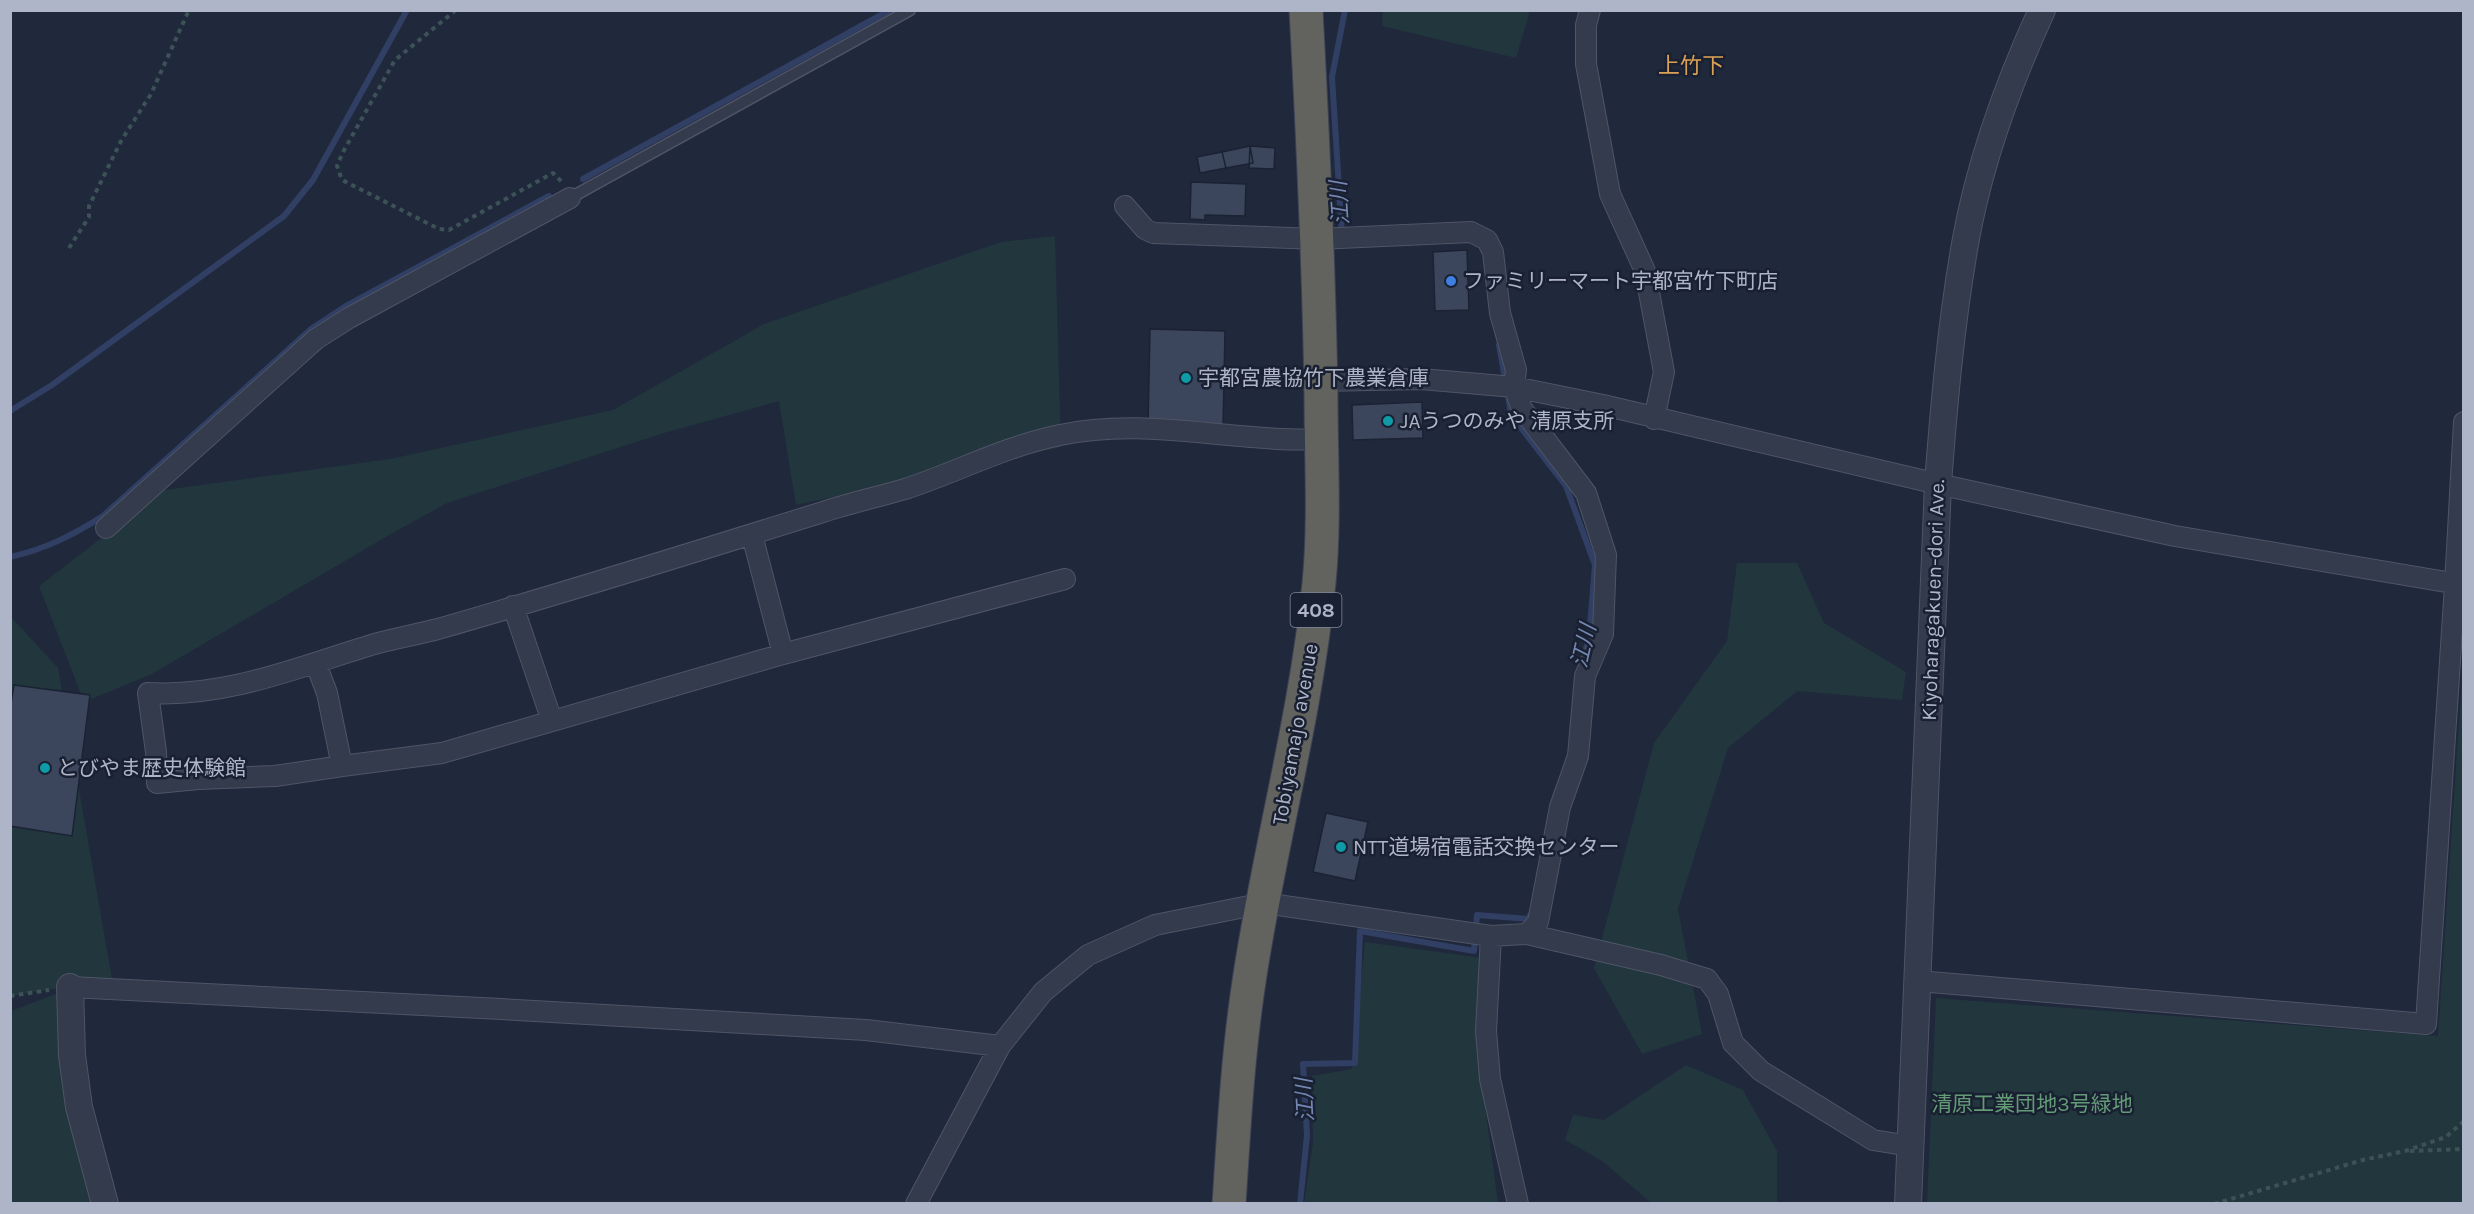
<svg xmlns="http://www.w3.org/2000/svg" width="2474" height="1214" viewBox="0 0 2474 1214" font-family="Karla,'Noto Sans JP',sans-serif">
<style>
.green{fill:#22363d}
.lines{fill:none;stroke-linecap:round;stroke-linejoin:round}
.stream{stroke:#303f63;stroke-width:6}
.building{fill:#3b465c;stroke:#1b2233;stroke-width:1.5}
.service-casing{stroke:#4f5567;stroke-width:13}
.minor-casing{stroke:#4f5567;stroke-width:22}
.tertiary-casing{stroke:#4f5567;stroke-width:28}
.trunk-casing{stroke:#3c4254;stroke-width:35}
.path{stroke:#3d5257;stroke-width:4;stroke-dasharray:4.5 4.5;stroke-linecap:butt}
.service{stroke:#343b4c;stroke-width:10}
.minor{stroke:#343b4c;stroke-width:20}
.tertiary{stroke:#343b4c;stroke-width:26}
.trunk{stroke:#62625e;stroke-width:33}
.shop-dot{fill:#3f7fe0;stroke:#192031;stroke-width:2}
.culture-dot{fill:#0f9aa8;stroke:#192031;stroke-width:2}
.labels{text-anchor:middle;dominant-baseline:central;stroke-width:5;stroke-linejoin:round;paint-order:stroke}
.shield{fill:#192031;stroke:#82889b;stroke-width:1.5}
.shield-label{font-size:20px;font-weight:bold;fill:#afb5c8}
.poi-label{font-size:21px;fill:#afb5c8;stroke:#192031;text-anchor:start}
.street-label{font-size:21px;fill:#afb5c8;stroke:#192031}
.park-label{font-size:21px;fill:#639b77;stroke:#192031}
.neighbourhood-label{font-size:22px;fill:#dda154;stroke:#192031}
.water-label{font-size:22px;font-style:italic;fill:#7487b3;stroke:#192031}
</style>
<rect width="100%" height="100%" fill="#20283c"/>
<path class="green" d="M1383 11V10L1530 11 1516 58 1382 26Z
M1055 236 1061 447 796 505 779 401 664 433 447 503 391 534 152 674 84 702 39 586 164 490 390 459 613 410 764 324 1001 242Z
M1737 563H1797L1824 623 1906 672 1902 700 1797 691 1728 748 1678 909 1702 1034 1642 1054 1594 968 1654 743 1727 641Z
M11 617 58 668 112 979 11 996Z
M2463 662V1203H1927L1936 998 2438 1036Z
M1365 942 1483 958 1481 1076 1498 1203 1304 1204 1313 1143 1312 1076 1352 1069Z
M61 992 99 1203 11 1204V1011Z
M1686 1065 1743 1090 1777 1151V1203H1651L1602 1161 1565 1140 1573 1115 1604 1120Z"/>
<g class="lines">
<path class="stream" d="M583 179 890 10
M1342 236 1332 77 1345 10
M1499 345 1506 385
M1508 395 1511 415 1566 486 1595 565 1589 638 1583 659
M10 411 52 385 284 216 313 180 407 10
M10 557C46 549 73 535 103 516L311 329 346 306 549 196
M1300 1204 1307 1135 1303 1064 1355 1063 1360 931 1474 951 1477 915 1529 919 1530 915"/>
</g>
<path class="building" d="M1250 146 1253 163 1226 168 1222 152Z
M1250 146 1275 148 1274 169 1249 168Z
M1222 152 1226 168 1200 173 1197 157Z
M1191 182 1246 184 1245 216 1205 215V220L1190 219Z
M1467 250 1469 310 1435 311 1433 252Z
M1150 329 1225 331 1223 428 1148 426Z
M1422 402 1423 438 1353 440 1352 405Z
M14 685 90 695 72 836 10 826V710Z
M1326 813 1368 822 1355 881 1313 872Z"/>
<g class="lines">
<defs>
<path id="service" d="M570 198 910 10"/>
<path id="minor" d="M1590 10 1586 25V64L1610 194 1645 271 1664 372 1654 419
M1320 381 1421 379 1514 387 1603 405 1938 484 2175 536 2464 585
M106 528 316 339 349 318 570 198
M752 535 783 654
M513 606 552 721
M316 664 327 693 342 766 275 776 198 779 157 783 156 752 148 693C228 698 303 665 378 643 398 638 418 634 438 629 567 592 695 552 823 512 850 503 878 497 905 489 957 472 1006 446 1060 435 1131 420 1196 434 1266 438 1285 440 1303 439 1321 440
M342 766 442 753 783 654 1065 579
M1527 934 1661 965 1707 979 1718 994 1733 1043 1761 1071 1873 1140 1910 1146
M1491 936 1486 1031 1490 1079 1518 1204
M1918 981 2426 1024 2455 585 2464 422
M70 987 501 1009 866 1030 1000 1046
M916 1204 1000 1046 1043 992 1088 955 1155 925 1264 903 1491 936 1527 934 1538 922 1560 807 1578 756 1585 676 1603 634 1606 555 1586 493 1522 409 1514 387 1516 370 1500 313 1493 252 1487 240 1471 232 1318 239 1153 233 1145 229 1125 206"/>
<path id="tertiary" d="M70 987 72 1055 79 1107 105 1204
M1908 1204 1938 484C1944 404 1951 324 1965 244 1979 164 2008 84 2042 10"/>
<path id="trunk" d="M1229 1204C1234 1127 1238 1051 1250 975 1270 844 1306 716 1319 583 1325 522 1321 458 1321 396 1319 267 1313 139 1306 10"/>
</defs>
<use href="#service" class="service-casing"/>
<use href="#minor" class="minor-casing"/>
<use href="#tertiary" class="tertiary-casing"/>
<use href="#trunk" class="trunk-casing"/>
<path class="path" d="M456 10 395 60 343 152 337 166 342 180 439 229 449 230 553 173 562 182
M69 248 89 217V206L121 141 151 94 189 10
M10 996 49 990
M2410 1151 2464 1149
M2214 1204 2363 1160 2405 1151 2446 1137 2464 1121"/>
<use href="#service" class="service"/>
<use href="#minor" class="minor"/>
<use href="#tertiary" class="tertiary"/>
<use href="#trunk" class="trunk"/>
</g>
<circle class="shop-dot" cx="1451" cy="281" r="6"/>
<g class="culture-dot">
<circle cx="1186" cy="378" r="6"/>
<circle cx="1388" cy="421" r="6"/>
<circle cx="45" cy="768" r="6"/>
<circle cx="1341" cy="847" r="6"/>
</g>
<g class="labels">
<rect class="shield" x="1290.5" y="593" width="51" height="34" rx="4.5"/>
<g class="shield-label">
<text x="1316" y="610">408</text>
</g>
<g class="poi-label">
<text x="1463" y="281">ファミリーマート宇都宮竹下町店</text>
<text x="1198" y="378">宇都宮農協竹下農業倉庫</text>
<text x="1400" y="421">JAうつのみや 清原支所</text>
<text x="57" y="768">とびやま歴史体験館</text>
<text x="1353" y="847">NTT道場宿電話交換センター</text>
</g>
<g class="street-label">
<text transform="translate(1933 600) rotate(-88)">Kiyoharagakuen-dori Ave.</text>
<text transform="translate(1295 734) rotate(-80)">Tobiyamajo avenue</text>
</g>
<g class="park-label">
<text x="2032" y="1104">清原工業団地3号緑地</text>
</g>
<g class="neighbourhood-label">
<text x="1691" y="66">上竹下</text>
</g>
<g class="water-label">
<text transform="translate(1340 203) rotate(-94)">江川</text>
<text transform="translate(1584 646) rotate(-77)">江川</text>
<text transform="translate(1305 1100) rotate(-93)">江川</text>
</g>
</g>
<rect width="2474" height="1214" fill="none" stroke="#afb5c8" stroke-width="24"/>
</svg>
